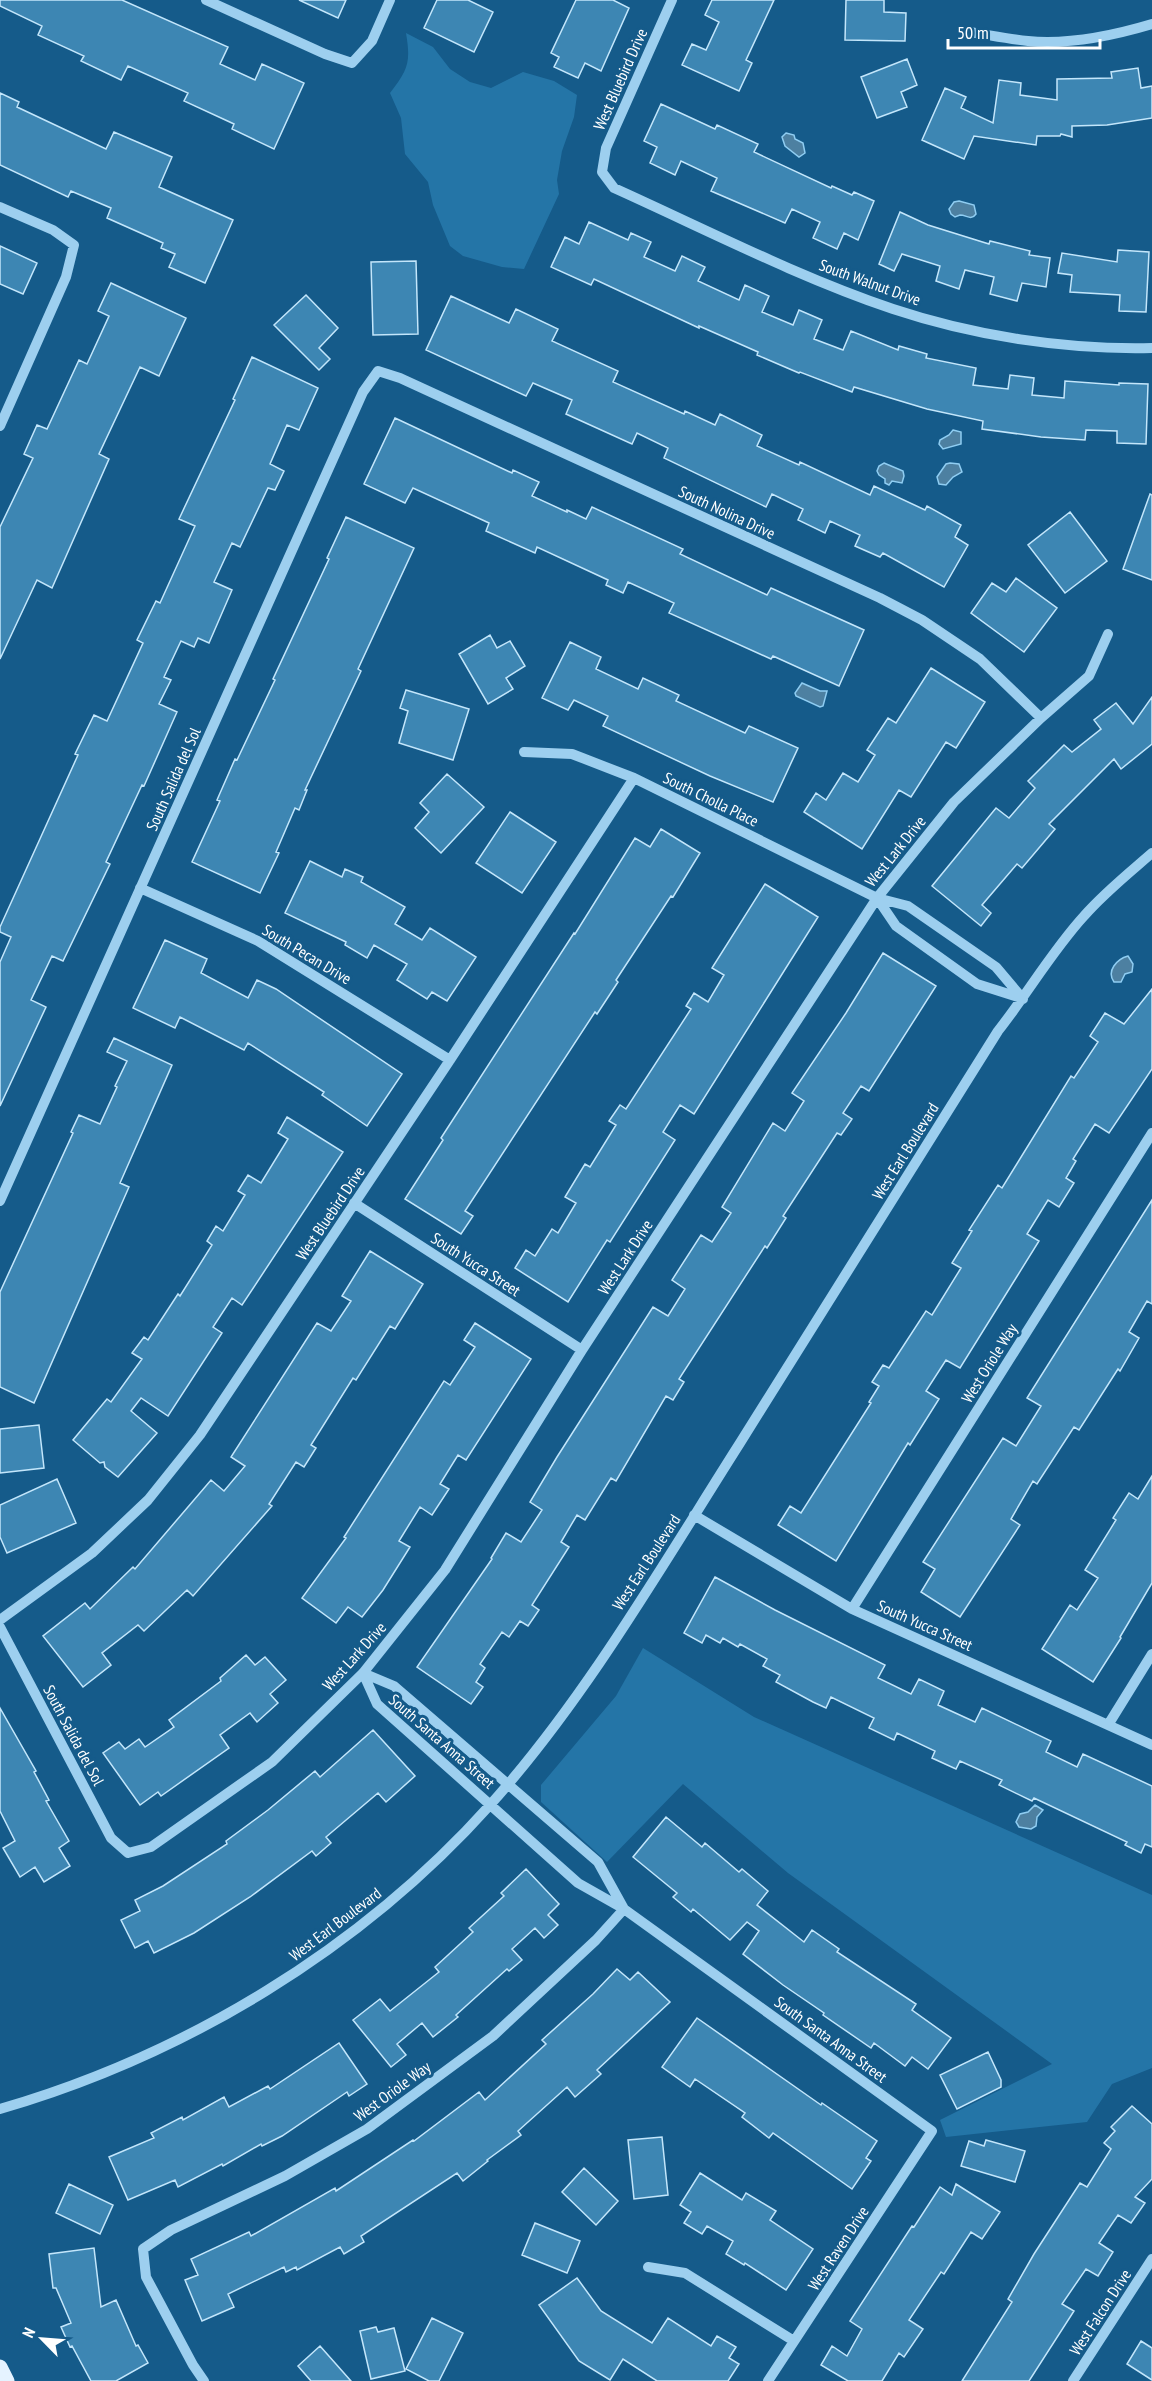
<svg xmlns="http://www.w3.org/2000/svg" width="1152" height="2381" viewBox="0 0 1152 2381" font-family="'PT Sans Narrow',sans-serif">
<style>
.green{fill:#2475a7}
.water{fill:#4d80a1;stroke:#8fcdf2;stroke-width:1.5}
.building{fill:#3d86b3;stroke:#c3e6fb;stroke-width:1.5}
.lines{fill:none;stroke-linecap:round;stroke-linejoin:round}
.minor{stroke:#9dcfef;stroke-width:10}
.major{stroke:#e5f3ff;stroke-width:15}
.labels{text-anchor:middle;dominant-baseline:central;stroke-width:6;stroke-linejoin:round;paint-order:stroke}
.street-label{font-size:16px;fill:#fff;stroke:#155b8a}
</style>
<rect width="100%" height="100%" fill="#155b8a"/>
<path class="green" d="M406 33 433 47 450 69 470 82 491 88 523 72 554 81 577 95 574 117 562 151 557 180 559 194 524 269 502 267 463 256 450 246 433 205 428 182 405 154 401 118 390 93C408 69 411 63 406 33Z
M643 1648 754 1717 1152 1895V2068L1112 2084 1087 2122 946 2137 940 2120 1052 2064 788 1873 683 1784 607 1862 541 1802V1785L616 1696Z"/>
<path class="water" d="M786 133 794 135 795 139 803 143 805 153 799 157 785 146 782 137Z
M959 201 974 205 976 214C971 221 967 215 960 215L955 217 951 214 949 209 954 202Z
M953 430 961 432V444L943 449 939 444 940 440 949 435Z
M884 463 903 471 904 476 902 483 892 481 889 485 885 483V479L879 475 877 471 879 466Z
M950 463 959 464 962 472 953 477 946 485 939 484 937 477 946 464Z
M802 683 820 691H827L823 706 820 707 796 696 795 693Z
M1128 956 1133 964 1132 972 1125 974 1121 982H1114C1106 971 1117 959 1128 956Z
M1035 1805 1043 1810 1037 1817 1036 1826 1031 1829 1019 1827 1016 1822 1020 1814 1028 1812Z"/>
<path class="building" d="M0 0H122L228 47 220 64 255 80 262 64 304 83 274 149 232 129 234 124 184 101 188 93 128 66 121 80 81 61 84 56 38 35 42 26 0 6Z
M299 0H346L338 18Z
M437 0H468L493 12 474 52 424 28Z
M576 0H613L629 8 601 71 585 63 578 78 554 67 559 57 551 53Z
M712 0H774L746 60 752 63 739 91 682 65 692 44 706 50 719 22 705 15Z
M846 0H884V12L906 13 905 41 845 40Z
M907 59 917 85 901 92 907 107 877 118 861 77Z
M1138 68 1141 88 1152 86V118L1107 125 1072 126V137L1061 134 1060 136H1037L1036 145 974 136 964 159 922 140 945 88 966 97 961 108 993 123 999 80 1021 83 1020 95 1057 100V79L1112 78 1111 72Z
M0 93 19 102 17 107 106 149 114 132 172 157 159 187 233 220 205 283 169 267 175 254 161 248 163 243 107 218 111 208 71 191 68 197 0 165Z
M661 104 715 129 717 125 758 144 754 152 831 188 832 186 852 195 854 192 874 201 858 240 844 233 837 249 813 238 820 222 792 209 785 223 711 191 717 178 681 161 675 175 650 163 657 147 644 141Z
M900 212 928 225 989 244 990 241 1030 251 1029 255 1050 258 1046 287 1022 283 1017 301 990 294 994 277 965 270 959 289 936 281 940 266 902 254 894 271 879 264Z
M589 222 628 240 631 233 651 242 644 257 675 271 682 256 705 267 698 281 739 300 745 285 769 296 762 312 793 325 799 310 822 320 814 339 843 350 851 331 898 350 899 346 927 354 926 358 976 368 973 385 1008 389 1010 375 1034 378 1032 395 1064 398 1065 381 1119 385V383L1148 384 1146 444 1117 443V431L1086 430 1085 440 1041 437 982 429 983 421 927 409 854 387 852 392 800 372 799 373 757 355 758 352 699 326V328L594 279 591 285 551 267 565 237 579 244Z
M0 246 37 263 23 294 0 284Z
M1118 250 1149 252 1146 312 1119 311 1120 295 1070 292 1072 275 1058 273 1062 253 1117 262Z
M416 261 418 334 373 335 371 262Z
M111 283 186 318 159 376 140 367 99 454 109 459 52 588 37 580 0 659V527L33 458 24 454 37 425 47 429 79 360 87 364 109 316 98 311Z
M306 295 338 328 319 348 330 359 319 370 274 325Z
M451 296 509 323 516 309 558 329 552 341 618 371 613 382 684 414 685 411 715 425 720 414 762 435 757 446 799 465 800 462 870 495 874 486 925 510 927 506 961 525 955 537 968 545 944 587 883 553 880 557 855 546 860 535 830 521 825 533 798 520 803 509 772 494 766 507 664 458 668 448 637 433 632 444 566 414 572 400 533 383 526 396 426 350Z
M252 357 318 388 299 430 287 425 270 464 284 471 275 490 268 488 240 547 232 543 214 582 232 590 209 643 198 638 194 647 181 641 164 677 171 680 159 704 177 712 144 786 142 785 106 862 110 864 63 961 52 956 31 1000 46 1007 0 1106V962L11 937 0 932V927L78 755 75 754 94 715 107 721 143 643 137 640 156 601 160 603 195 526 179 519 235 400 233 399Z
M395 418 512 473 513 470 539 482 532 496 567 512V510L586 519 592 507 683 549 680 554 767 595 771 588 864 630 839 686 773 656 771 659 669 613 674 603 628 582 623 593 606 585 608 580 537 547 535 553 486 531 489 523 413 488 405 503 364 484Z
M1150 494 1152 495V580L1123 569Z
M1070 512 1107 561 1065 593 1028 545Z
M346 517 414 548 358 669 361 671 305 790H307L299 810 295 808 276 852 279 853 260 893 192 862 220 801 217 800 235 759 237 760 275 680 273 679 329 559 327 558Z
M1016 578 1057 608 1024 652 971 613 992 583 1006 592Z
M490 635 497 648 510 641 525 666 506 678 513 689 488 704 459 654Z
M570 642 601 657 596 669 638 689 643 678 679 695 676 701 745 733 749 726 798 748 773 802 710 776 603 726 608 716 574 700 568 710 542 698Z
M931 668 985 702 956 748 946 742 911 797 899 790 862 849 804 812 816 793 826 800 843 773 858 782 875 755 867 750 888 718 896 723Z
M406 690 469 709 453 760 399 743 408 711 400 708Z
M1152 697V744L1121 769 1114 759 1049 824 1055 829 1022 868 1017 864 982 905 991 913 981 926 932 886 996 808 1009 818 1035 788 1028 781 1064 745 1072 752 1101 729 1094 720 1116 703 1133 724Z
M447 774 484 807 441 853 415 828 429 812 420 803Z
M510 812 556 842 522 893 476 863Z
M661 829 700 853 673 897 671 896 616 980 618 982 597 1014 595 1012 465 1211 473 1216 461 1234 405 1199 443 1140 441 1138 574 933 575 934 635 838 650 847Z
M310 861 342 877 345 869 363 877 361 882 405 907 395 924 422 940 430 928 476 957 447 1001 432 992 427 999 397 980 407 964 374 945 367 958 345 945 346 942 285 913Z
M765 884 818 917 694 1114 680 1105 663 1132 675 1140 610 1242 607 1240 568 1302 515 1268 526 1250 535 1256 552 1229 558 1233 576 1203 565 1197 585 1164 590 1167 616 1125 609 1121 620 1105 626 1109 691 1009 686 1006 694 993 708 1002 724 975 712 968Z
M165 940 207 959 201 973 248 998 257 980 276 989 402 1074 367 1126 322 1095 324 1092 248 1043 244 1050 180 1017 175 1028 133 1008Z
M883 953 936 986 869 1091 861 1086 843 1113 852 1119 841 1135 837 1133 783 1216 786 1218 767 1248 765 1246 679 1379 684 1382 673 1400 666 1396 616 1481 611 1478 585 1520 577 1515 561 1542 569 1547 532 1605 539 1610 528 1626 520 1621 509 1637 502 1632 480 1664 485 1668 476 1682 483 1687 471 1704 417 1667 492 1559 491 1558 506 1533 521 1542 542 1510 530 1502 557 1457 653 1307 668 1316 685 1289 672 1280 701 1235 712 1242 731 1213 722 1207 773 1123 785 1131 804 1101 792 1093 846 1013Z
M1152 989V1069L1109 1133 1095 1124 1073 1159 1076 1161 1066 1178 1074 1183 1059 1207 1048 1200 1027 1234 1039 1241 960 1368 946 1360 926 1391 939 1399 910 1445 908 1443 836 1561 778 1525 790 1506 801 1513 871 1403 869 1402 879 1386 872 1382 883 1365 889 1368 926 1311 932 1315 961 1268 952 1263 972 1231 969 1230 998 1185 1002 1188 1071 1076 1074 1078 1098 1042 1090 1036 1105 1013 1124 1024Z
M114 1038 172 1065 120 1183 129 1187 34 1403 0 1387V1292L73 1133 71 1132 79 1115 100 1124 117 1087 115 1086 127 1061 107 1052Z
M287 1117 343 1152 242 1305 232 1298 213 1327 222 1333 168 1416 141 1398 131 1411 157 1433 118 1477 105 1467 104 1462 100 1463 73 1440 107 1399 111 1402 142 1359 132 1353 144 1337 148 1340 178 1294 180 1296 212 1245 207 1241 216 1226 223 1231 245 1195 238 1191 248 1175 261 1183 288 1139 278 1133Z
M1152 1200V1304L1147 1301 1129 1332 1139 1338 1120 1371 1118 1369 1079 1430 1074 1427 1037 1484 1033 1481 1011 1519 1020 1525 960 1617 921 1592 935 1569 923 1562 1003 1438 1016 1446 1041 1406 1027 1398Z
M370 1251 423 1284 395 1329 390 1326 356 1380 353 1378 311 1445 316 1448 304 1467 296 1462 269 1504 272 1506 193 1596 187 1590 144 1631 138 1625 102 1653 111 1665 83 1687 43 1636 85 1603 90 1609 133 1567 135 1569 211 1480 224 1491 245 1466 231 1457 317 1323 331 1331 351 1301 342 1296Z
M475 1323 531 1359 466 1460 458 1455 440 1484 449 1489 432 1515 420 1507 399 1541 410 1547 383 1590 362 1617 348 1607 336 1623 302 1598 346 1538 344 1537 444 1381 450 1385 475 1347 464 1340Z
M39 1425 44 1468 0 1473V1429Z
M1152 1476V1583L1120 1637 1121 1638 1093 1682 1042 1649 1070 1605 1077 1610 1098 1578 1085 1570 1116 1520 1113 1518 1129 1493 1138 1499Z
M57 1479 76 1523 7 1553 0 1537V1505Z
M715 1577 775 1610 885 1665 878 1678 911 1694 919 1679 944 1691 938 1705 975 1722 982 1708 1051 1741 1046 1752 1077 1767 1083 1754 1152 1786V1847L1145 1844 1141 1853 1125 1845 1127 1842 1034 1798 1032 1801 999 1785 1002 1780 960 1761 956 1769 932 1758 935 1751 897 1733 894 1740 869 1728 874 1718 831 1697 826 1708 813 1702 776 1682 780 1675 763 1666 767 1659 740 1644 738 1647 723 1638 720 1643 706 1635 702 1643 684 1633Z
M246 1655 255 1665 265 1657 286 1680 270 1694 278 1703 257 1722 250 1713 220 1735 229 1748 161 1796 158 1792 140 1805 103 1753 119 1742 125 1749 139 1739 145 1747 174 1727 169 1720 221 1681 220 1678Z
M0 1708 36 1771 34 1772 49 1800 46 1801 69 1841 59 1848 70 1866 44 1882 35 1867 20 1877 3 1848 15 1841 0 1811Z
M373 1730 415 1776 386 1802 378 1793 326 1837 331 1843 316 1856 312 1851 250 1897 194 1933 154 1953 148 1941 135 1948 121 1920 140 1911 135 1900 163 1886 227 1844 226 1841 268 1810 315 1771 320 1777Z
M666 1817 702 1847 705 1843 739 1872 742 1869 768 1891 757 1905 804 1942 812 1930 839 1949 837 1952 916 2004 912 2010 951 2038 928 2069 912 2057 905 2066 874 2043 871 2048 823 2015 824 2013 783 1985 743 1954 759 1931 747 1922 730 1940 693 1909 691 1912 673 1897 677 1893 633 1857Z
M526 1869 559 1904 548 1915 558 1925 544 1938 535 1928 512 1949 522 1960 509 1971 507 1969 456 2015 458 2017 433 2037 422 2023 397 2044 406 2055 391 2067 353 2020 380 1999 390 2011 439 1972 435 1967 473 1932 469 1928 504 1896 501 1893Z
M617 1969 630 1980 638 1972 670 2002 597 2070 601 2074 575 2097 567 2087 518 2131 521 2135 487 2160 488 2161 463 2181 457 2173 361 2236 364 2242 344 2254 340 2247 297 2270 296 2267 286 2272 284 2267 228 2294 234 2307 202 2321 185 2280 198 2275 191 2259 249 2232 251 2236 335 2188 336 2191 413 2140 414 2141 479 2092 485 2100 546 2044 542 2040 593 1994Z
M697 2018 821 2105 822 2103 877 2141 866 2158 871 2161 852 2189 773 2133 769 2138 742 2117 745 2113 695 2079 690 2087 662 2067Z
M339 2043 367 2084 349 2096 347 2092 282 2136 262 2146 261 2144 223 2166 222 2164 178 2187 175 2180 128 2200 109 2157 154 2138 151 2133 182 2117 183 2120 224 2097 229 2107 268 2086 270 2089Z
M988 2052 1001 2080V2087L957 2109 940 2075Z
M1132 2106 1152 2124V2179L1135 2197 1145 2203 1131 2223 1118 2215 1099 2243 1113 2252 1098 2276 1086 2269 1062 2304 1074 2311 1029 2381H962L1012 2302 1008 2299 1034 2254 1080 2183 1087 2187 1111 2149 1104 2143 1115 2131 1111 2127Z
M662 2137 668 2195 634 2199 628 2140Z
M986 2140 1025 2151 1015 2182 961 2166 969 2141 984 2146Z
M584 2168 618 2201 596 2225 562 2192Z
M700 2173 742 2200 746 2193 776 2211 770 2220 813 2249 786 2290 745 2263 744 2265 726 2254 733 2241 707 2226 702 2234 684 2223 691 2212 680 2205Z
M69 2184 113 2205 100 2234 56 2213Z
M956 2184 1000 2212 982 2239 971 2232 944 2274 941 2272 909 2320 923 2329 904 2357 899 2353 882 2381H848L821 2365 832 2346 847 2356 862 2329 850 2321 912 2226 914 2227 940 2187 952 2195Z
M535 2223 580 2241 567 2273 522 2255Z
M94 2248 101 2307 116 2300 136 2346 138 2345 148 2363 116 2381H91L72 2346 70 2347 61 2327 71 2323 56 2288H53L49 2254Z
M577 2278 601 2311 652 2343 668 2318 711 2346 717 2336 736 2347 729 2358 739 2364 728 2381H657L623 2359 610 2380 579 2361 539 2305Z
M432 2318 463 2333 439 2381H429L406 2369Z
M376 2327 378 2332 394 2328 405 2371 371 2379 360 2331Z
M1141 2341 1152 2348V2380L1127 2364Z
M320 2346 351 2381H311L298 2366Z"/>
<g class="lines">
<path class="minor" d="M206 0 325 54 352 63 372 41 390 0
M672 0 606 148 602 172 614 188C705 229 798 277 893 309 974 336 1066 350 1152 348
M969 32C989 35 1008 39 1028 41 1070 45 1112 36 1152 24
M0 207 53 230 74 245 66 277 0 426
M524 752 572 754 634 778 877 898 908 906 996 967 1023 999
M140 888 258 941 450 1060
M877 898 896 926 977 984 1021 998
M0 1201 363 392 378 371 400 378 880 598 922 620 980 659 1041 718
M354 1203 582 1350
M694 1515 852 1609 1152 1745
M852 1609 1152 1133
M0 1620 92 1553 148 1500 200 1435 450 1060 634 778
M0 1627 111 1838 128 1853 151 1847 272 1762 363 1673 445 1570 582 1350 877 898 954 802 1041 718 1089 676 1108 634
M363 1673 377 1704 578 1883 624 1909 932 2131 768 2381
M363 1673 394 1686 598 1862 624 1909
M1108 1725 1152 1654
M0 2109C186 2055 361 1949 490 1805 586 1698 663 1564 740 1443 826 1305 912 1168 998 1031 1028 993 1052 951 1084 916 1104 893 1129 873 1152 853
M648 2267 685 2273 794 2341
M204 2381 193 2365 146 2277 143 2249 171 2230 285 2176 367 2129 493 2036 596 1940 624 1909
M1073 2381 1152 2259"/>
<path class="major" d="M0 2367 7 2381"/>
</g>
<g class="labels">
<g class="street-label">
<text transform="translate(620 79) rotate(-66)">West Bluebird Drive</text>
<text transform="translate(870 282) rotate(20)">South Walnut Drive</text>
<text transform="translate(727 512) rotate(25)">South Nolina Drive</text>
<text transform="translate(173 779) rotate(-66)">South Salida del Sol</text>
<text transform="translate(711 799) rotate(26)">South Cholla Place</text>
<text transform="translate(895 851) rotate(-51)">West Lark Drive</text>
<text transform="translate(307 954) rotate(31)">South Pecan Drive</text>
<text transform="translate(905 1151) rotate(-58)">West Earl Boulevard</text>
<text transform="translate(330 1213) rotate(-56)">West Bluebird Drive</text>
<text transform="translate(625 1257) rotate(-57)">West Lark Drive</text>
<text transform="translate(476 1264) rotate(33)">South Yucca Street</text>
<text transform="translate(989 1363) rotate(-58)">West Oriole Way</text>
<text transform="translate(646 1562) rotate(-57)">West Earl Boulevard</text>
<text transform="translate(925 1625) rotate(24)">South Yucca Street</text>
<text transform="translate(354 1656) rotate(-48)">West Lark Drive</text>
<text transform="translate(74 1735) rotate(62)">South Salida del Sol</text>
<text transform="translate(442 1741) rotate(41)">South Santa Anna Street</text>
<text transform="translate(335 1924) rotate(-37)">West Earl Boulevard</text>
<text transform="translate(831 2039) rotate(36)">South Santa Anna Street</text>
<text transform="translate(392 2091) rotate(-36)">West Oriole Way</text>
<text transform="translate(838 2248) rotate(-57)">West Raven Drive</text>
<text transform="translate(1100 2312) rotate(-57)">West Falcon Drive</text>
</g>
</g>
<g transform="translate(42 2339) rotate(295)" stroke="#155b8a" stroke-width="4.5" paint-order="stroke">
<path d="M0-4.5L10 22L0 15L-10 22Z" fill="#ffffff"/>
<text y="-9" font-size="16" font-weight="bold" text-anchor="middle" fill="#ffffff">N</text>
</g>
<path d="M948 39v9h152v-9" fill="none" stroke="#ffffff" stroke-width="3"/>
<text x="957" y="39" font-size="18" fill="#ffffff" stroke="#155b8a" stroke-width="4.5" paint-order="stroke">50 m</text>
</svg>
